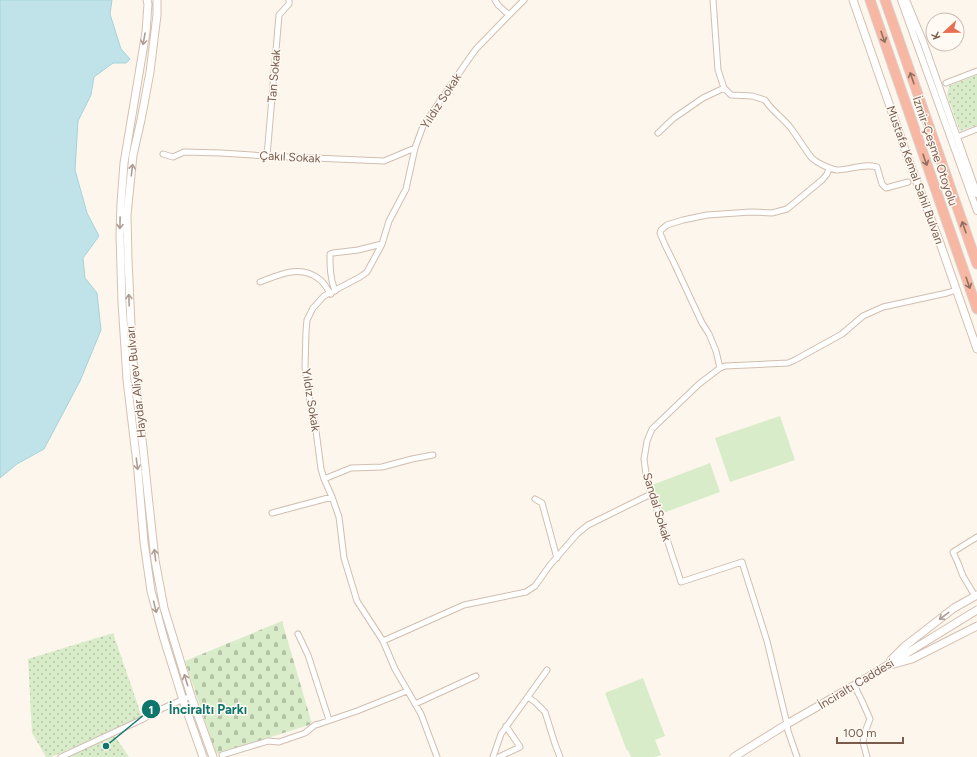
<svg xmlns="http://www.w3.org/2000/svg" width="977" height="757" viewBox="0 0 977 757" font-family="Figtree,sans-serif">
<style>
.grass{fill:url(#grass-dots)}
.cemetery{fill:url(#cemetery-stones)}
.garden{fill:#d8ecc9}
.water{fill:#bfe3e8;stroke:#a5d3da}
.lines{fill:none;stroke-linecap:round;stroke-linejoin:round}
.minor-casing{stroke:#d1beb0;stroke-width:7}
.tertiary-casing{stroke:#d1beb0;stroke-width:8}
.secondary-casing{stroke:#d6c0b0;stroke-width:9}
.motorway-casing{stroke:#dad1cd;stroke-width:11}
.minor{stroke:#fff;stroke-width:5}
.tertiary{stroke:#fff;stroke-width:6}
.secondary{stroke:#fff;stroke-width:7}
.motorway{stroke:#f7b7a3;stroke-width:9}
.oneway{stroke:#936e5e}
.oneway2{stroke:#af9d94}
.labels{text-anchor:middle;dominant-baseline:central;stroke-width:3;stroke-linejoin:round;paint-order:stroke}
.street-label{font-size:12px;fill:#7a5c4d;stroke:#fffaf3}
.leader{fill:none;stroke:#0f766e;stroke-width:1.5}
.callout-dot{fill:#0f766e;stroke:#fffaf3;stroke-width:1.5}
.mark-label{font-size:12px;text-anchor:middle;font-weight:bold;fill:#fff}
.callout-label{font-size:13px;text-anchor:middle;font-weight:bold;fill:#0f766e;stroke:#fffaf3;stroke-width:3;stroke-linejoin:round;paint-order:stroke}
</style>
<defs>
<pattern id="grass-dots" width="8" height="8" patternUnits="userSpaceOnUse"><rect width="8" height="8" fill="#d8ecc9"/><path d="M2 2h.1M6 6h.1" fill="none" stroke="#b4c2a5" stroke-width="1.8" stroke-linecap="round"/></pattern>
<pattern id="cemetery-stones" width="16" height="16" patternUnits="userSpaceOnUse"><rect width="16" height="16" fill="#d8ecc9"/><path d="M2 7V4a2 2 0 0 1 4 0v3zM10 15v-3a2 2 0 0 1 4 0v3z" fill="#b4c2a5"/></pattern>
</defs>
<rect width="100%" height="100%" fill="#fdf6ec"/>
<path class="grass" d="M977 75V125L960 131 947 95 949 86Z
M113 633 142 717 51 757H46L32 733 28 659Z
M114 735 129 757H67Z"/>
<path class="cemetery" d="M282 621 312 724 216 754 185 661Z"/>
<path class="garden" d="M780 416 795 460 730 482 715 438Z
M710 463 720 492 663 513 652 485Z
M643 678 665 736 655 740 661 755 654 757H631L628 750 627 751 605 693Z"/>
<path class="water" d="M0 0H112L110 14 121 49 130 59 126 63H113L94 77 91 95 78 121 75 170 87 213 99 236 83 258 85 278 97 293 101 330 80 381 44 449 17 464 0 478Z"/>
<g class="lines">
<defs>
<path id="minor" d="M495 0 498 5 509 15
M713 0 718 70 724 88 731 95 752 96 765 100C772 111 782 117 790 127 796 135 801 143 806 150 808 153 810 156 812 158 817 163 830 169 837 170 850 170 863 163 877 167L882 184 886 188 908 182
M946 83 977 71
M658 133 674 118 703 98 724 88
M957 137 977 129
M163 154 173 157 184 152 221 153 267 156 384 161 415 148
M267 156 279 15 289 4V0
M260 282C279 275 300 264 319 279 324 282 327 289 331 294
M335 291C330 278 330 267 330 254L333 253 358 250 382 244
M720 368 716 351 709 334 702 323 674 263 665 245 660 233 661 230 667 225 683 220 707 215 751 212 772 213 787 209 822 180 827 174 829 168
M324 479 351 468 382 467 412 459 433 455
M535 499 542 503 557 558
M272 513 332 497
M975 596 963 576 958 563 953 552 977 537
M298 634 308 655 329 720
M383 641 464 605 526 592 535 586 550 565 577 534 588 525 651 494
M855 685 857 691 862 701 870 719 865 732 863 742 867 757
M528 697 535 702 545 712 555 744 560 757
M415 704 476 676
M222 755 268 741 279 742 305 733 315 725 319 724 357 711 407 691
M61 757 143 719 161 709 191 696
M437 757 421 714 395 669 383 641 357 601 344 558 339 517 332 497 324 479 321 469 315 423 308 391 305 367 306 331 307 320 313 308 324 296 360 277 367 272 382 244 389 221 406 189 415 148 423 126 466 63 476 49 509 15 524 0
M493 757 501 734 547 670
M499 757 520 747 506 726
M797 757 788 731 787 724 767 641 742 562 681 582 660 518 651 494 646 474 644 459 647 441 652 429 699 384 720 368 725 366 788 363 795 360 842 334 863 316 883 307 947 293 956 290"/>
<path id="tertiary" d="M901 0 977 211
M906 0 923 41 977 194"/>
<path id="secondary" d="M147 0 148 4 146 32 124 163 121 203 120 235 122 302 127 380 138 472 144 542 151 591 164 639 183 700 203 757
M157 0V15L150 72 141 120 133 155 127 215 128 260 132 346 134 373 143 448 155 560 164 608 191 696 213 757
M853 0 909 161 940 243 977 349
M891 660 905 646 954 608 977 595
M894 664 912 659 977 626
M734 757 787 724 855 685 977 610"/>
<path id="motorway" d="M870 0 977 309
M885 0 977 264"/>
</defs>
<use href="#minor" class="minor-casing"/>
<use href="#tertiary" class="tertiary-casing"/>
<use href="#secondary" class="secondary-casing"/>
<use href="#motorway" class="motorway-casing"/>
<use href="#minor" class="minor"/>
<use href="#tertiary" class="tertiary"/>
<use href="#secondary" class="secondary"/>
<use href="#motorway" class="motorway"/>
</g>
<defs><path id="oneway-shaft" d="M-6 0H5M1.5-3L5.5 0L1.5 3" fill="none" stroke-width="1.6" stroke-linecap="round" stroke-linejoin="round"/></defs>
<g class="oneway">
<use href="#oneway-shaft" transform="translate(883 37) rotate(71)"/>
<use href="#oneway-shaft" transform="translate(912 78) rotate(-109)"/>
<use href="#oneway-shaft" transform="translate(925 160) rotate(71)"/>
<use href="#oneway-shaft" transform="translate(964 227) rotate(-109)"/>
<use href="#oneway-shaft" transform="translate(968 283) rotate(71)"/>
</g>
<g class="oneway2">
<use href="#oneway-shaft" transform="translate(144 39) rotate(100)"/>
<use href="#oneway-shaft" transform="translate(132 170) rotate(-83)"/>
<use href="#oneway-shaft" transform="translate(120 223) rotate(91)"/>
<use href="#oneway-shaft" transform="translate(129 300) rotate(-92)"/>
<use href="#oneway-shaft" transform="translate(137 464) rotate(83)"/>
<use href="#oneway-shaft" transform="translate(155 555) rotate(-97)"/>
<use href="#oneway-shaft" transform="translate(155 607) rotate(76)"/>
<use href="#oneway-shaft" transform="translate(944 616) rotate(143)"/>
<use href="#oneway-shaft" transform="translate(186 680) rotate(-107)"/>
</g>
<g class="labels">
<g class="street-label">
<text transform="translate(274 76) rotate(-85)">Tan Sokak</text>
<text transform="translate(441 101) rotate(-57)">Yıldız Sokak</text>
<text transform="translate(935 151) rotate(71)">İzmir-Çeşme Otoyolu</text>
<text transform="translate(290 157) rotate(3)">Çakıl Sokak</text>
<text transform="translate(915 175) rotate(70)">Mustafa Kemal Sahil Bulvarı</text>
<text transform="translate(136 382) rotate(-96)">Haydar Aliyev Bulvarı</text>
<text transform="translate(311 400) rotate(81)">Yıldız Sokak</text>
<text transform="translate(657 507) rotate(73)">Sandal Sokak</text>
<text transform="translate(856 684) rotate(-31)">İnciraltı Caddesi</text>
</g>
</g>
<path class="leader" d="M106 746L151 709"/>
<g class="callout-dot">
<circle cx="106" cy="746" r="4"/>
<circle cx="151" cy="709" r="10"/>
</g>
<g class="mark-label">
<text x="151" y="714">1</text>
</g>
<g class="callout-label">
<text x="208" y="714">İnciraltı Parkı</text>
</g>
<g transform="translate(945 32) rotate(248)"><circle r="19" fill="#fffaf3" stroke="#cabbb1"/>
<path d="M0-3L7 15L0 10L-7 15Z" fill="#e76f51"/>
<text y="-6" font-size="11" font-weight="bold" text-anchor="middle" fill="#7a5c4d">K</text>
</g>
<path d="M837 737v6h66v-6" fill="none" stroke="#7a5c4d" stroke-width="2"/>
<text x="843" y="737" font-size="12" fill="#7a5c4d" stroke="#fffaf3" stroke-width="3" paint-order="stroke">100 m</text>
</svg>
